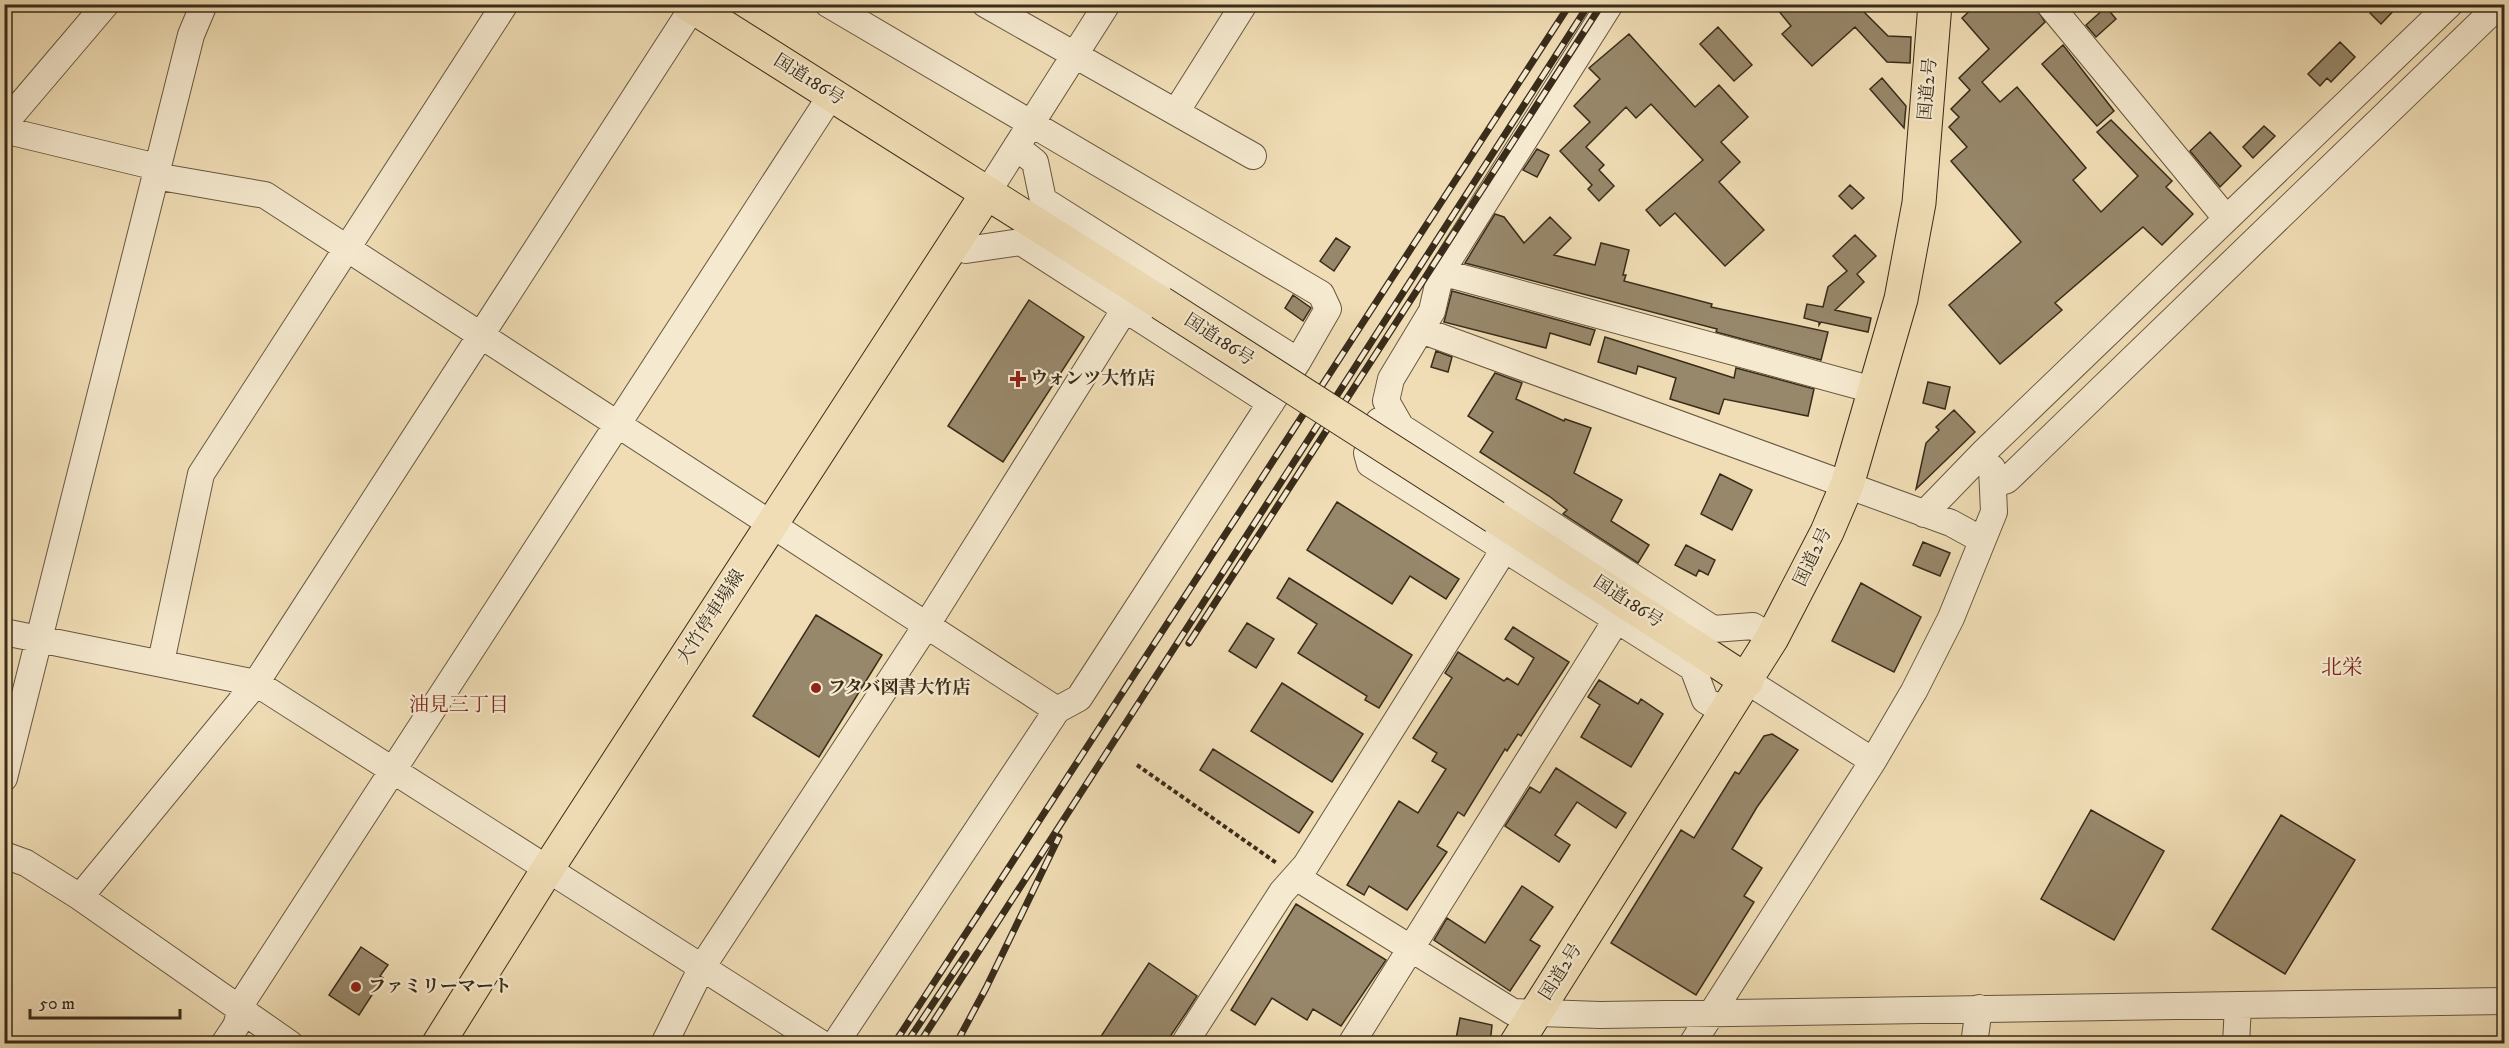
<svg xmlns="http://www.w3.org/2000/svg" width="2509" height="1048" viewBox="0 0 2509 1048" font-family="'IM FELL DW Pica','Noto Serif JP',serif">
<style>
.building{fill:#98886b;stroke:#392c1a;stroke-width:1.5}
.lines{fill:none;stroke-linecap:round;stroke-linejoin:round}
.minor-casing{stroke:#675841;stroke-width:28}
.major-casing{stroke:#392c1a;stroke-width:34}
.highway-casing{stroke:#392c1a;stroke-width:35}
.path{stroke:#392c1a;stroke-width:4;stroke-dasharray:4.5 3;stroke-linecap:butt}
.minor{stroke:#f5e9cf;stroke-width:26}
.major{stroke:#f0ddb5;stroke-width:32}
.highway{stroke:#f0ddb5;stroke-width:33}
.rail-casing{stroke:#392c1a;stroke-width:7}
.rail{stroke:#f5e9cf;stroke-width:4.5;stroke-dasharray:14;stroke-linecap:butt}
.highway-bridge-casing{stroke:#392c1a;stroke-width:35;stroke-linecap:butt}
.highway-bridge{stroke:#f0ddb5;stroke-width:33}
.poi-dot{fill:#8f2418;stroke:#f5e9cf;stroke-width:2}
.labels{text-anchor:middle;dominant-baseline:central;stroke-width:4.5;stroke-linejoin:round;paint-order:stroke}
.street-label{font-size:18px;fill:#392c1a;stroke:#f5e9cf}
.poi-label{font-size:18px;font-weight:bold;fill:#392c1a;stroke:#f5e9cf;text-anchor:start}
.neighbourhood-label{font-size:20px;fill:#7a1f14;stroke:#f5e9cf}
.quarter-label{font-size:21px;fill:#7a1f14;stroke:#f5e9cf}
</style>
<rect width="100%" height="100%" fill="#f0ddb5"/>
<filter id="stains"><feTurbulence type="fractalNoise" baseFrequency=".00333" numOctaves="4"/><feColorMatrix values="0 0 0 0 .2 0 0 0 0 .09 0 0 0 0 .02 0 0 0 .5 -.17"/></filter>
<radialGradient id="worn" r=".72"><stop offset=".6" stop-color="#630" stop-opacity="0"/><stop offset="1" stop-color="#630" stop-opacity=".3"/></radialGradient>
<path class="building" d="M1773 4H1856L1888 36 1911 37 1910 63 1887 62 1855 27 1812 66 1782 34 1791 26Z
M1977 4H2034L2045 22 1982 82 2000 102 2017 87 2086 168 2073 180 2101 212 2138 176 2097 132 2111 120 2172 181 2166 187 2193 214 2162 245 2143 227 2055 303 2062 310 2000 364 1949 305 2021 242 1951 161 1967 147 1949 127 1959 117 1951 109 1970 90 1959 78 1989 49 1962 18Z
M2379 4H2400L2381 24 2370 13Z
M2106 7 2116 19 2096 37 2086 25Z
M1718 27 1752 65 1734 81 1700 44Z
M1629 34 1695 107 1719 85 1748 117 1721 142 1740 162 1719 182 1764 230 1725 266 1675 213 1660 226 1646 210 1703 160 1651 104 1636 118 1626 107 1586 147 1604 165 1599 170 1614 186 1599 201 1588 189 1592 185 1560 151 1590 122 1574 106 1600 79 1589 68Z
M2340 42 2355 57 2331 82 2327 78 2320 86 2308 74Z
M2063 45 2114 111 2097 126 2042 64Z
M1882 78 1906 106 1904 128 1870 89Z
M2264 126 2275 136 2253 158 2243 147Z
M2210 132 2241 166 2220 187 2190 151Z
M1537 149 1549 155 1537 177 1523 170Z
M1850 185 1864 198 1852 209 1839 196Z
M1495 214 1504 217 1524 243 1550 217 1571 238 1554 255 1595 265 1601 243 1629 250 1623 275H1626L1624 281 1712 304 1711 307 1828 332 1821 360 1716 332 1717 329 1465 263Z
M1855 235 1876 256 1857 274 1864 282 1835 310 1871 318 1868 332 1821 322 1819 325V322L1804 318 1807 304 1823 307 1828 287 1847 271 1833 256Z
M1336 238 1350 247 1334 271 1320 261Z
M1452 291 1595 330 1590 345 1550 333 1546 348 1444 322Z
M1293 295 1311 308 1303 321 1285 308Z
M1029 300 1084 337 1003 462 948 426Z
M1605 337 1734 378 1736 368 1814 389 1808 416 1724 399 1719 414 1670 399 1676 378 1638 366 1636 374 1598 362Z
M1436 351 1452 357 1448 372 1431 367Z
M1495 373 1522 383 1516 399 1564 421 1565 419 1591 428 1574 473 1622 500 1611 521 1649 545 1638 563 1563 514 1567 510 1549 496 1480 452 1493 432 1468 416Z
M1928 382 1950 387 1945 409 1923 403Z
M1954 410 1975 432 1916 489 1926 443 1939 430 1936 427Z
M1720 474 1752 490 1732 530 1701 514Z
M1337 502 1459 579 1446 599 1410 576 1392 604 1307 550Z
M1923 542 1950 553 1940 576 1913 565Z
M1686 545 1715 560 1708 575 1699 570 1696 576 1675 565Z
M1289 578 1412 655 1379 708 1365 700 1367 696 1298 653 1317 624 1277 598Z
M1861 583 1921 617 1894 672 1832 641Z
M816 615 882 655 819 757 753 716Z
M1247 623 1274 639 1256 668 1229 651Z
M1513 627 1569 662 1521 736 1518 734 1507 751 1505 749 1464 816 1458 812 1437 846 1447 852 1407 910 1369 886 1364 895 1347 885 1399 801 1418 813 1446 769 1432 761 1437 753 1413 738 1452 678 1445 673 1458 652 1504 681 1507 678 1518 685 1534 658 1505 639Z
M1599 680 1638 704 1641 699 1663 714 1631 767 1581 737 1600 705 1588 697Z
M1282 683 1363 734 1332 782 1251 731Z
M1772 734 1798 750 1757 807 1732 849 1762 868 1744 896 1754 902 1696 995 1611 943 1681 830 1694 838 1735 772 1739 774 1764 736Z
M1213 749 1313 812 1299 833 1200 770Z
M1556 768 1626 813 1616 828 1577 802 1555 835 1570 845 1559 862 1505 826 1530 787 1540 793Z
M2091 810 2164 851 2114 940 2041 899Z
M2281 815 2355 860 2285 974 2212 929Z
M1522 886 1553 907 1530 940 1540 946 1510 991 1434 940 1447 918 1485 943Z
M1296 904 1386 960 1341 1026 1313 1009 1307 1020 1272 998 1255 1025 1231 1010Z
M361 947 388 965 380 976 383 978 359 1015 329 995Z
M1149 963 1197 996 1186 1013 1165 1044H1096Z
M1460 1018 1492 1025 1490 1044H1455Z"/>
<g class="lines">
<defs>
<path id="minor" d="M106 4 4 124 12 132 157 167
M828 4 1321 294 1328 309 1298 361 1079 698 1057 710 835 1044
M985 4 1253 156
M1610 4 1441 272 1432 311 1391 379 1386 401 1401 427 1713 629 1753 626 1772 638
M2049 4 2226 218
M1176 112 1244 4
M1016 147 1035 162 1043 200 1298 361
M155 176 265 195 1057 710
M987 193 1107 4
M954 244 966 250 1021 242 1271 403
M1441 272 1877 391
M1421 330 1951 523 1982 540
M1379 421 1367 453 1370 464 1693 668 1705 700 1725 712
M1994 484 2007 480 2500 4
M1924 514 1985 451 2450 4
M4 632 256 683 822 1044
M161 662 201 474 505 4
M1747 681 1873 761
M4 778 191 35 204 4
M4 855 26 863 80 897 290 1044
M1296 877 1513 1012 1600 1015 2504 1001
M80 897 256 683 695 4
M224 1044 236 1026 245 998 832 94
M664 1044 702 967 926 626 1125 309
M1184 1044 1282 892 1306 865 1505 548
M1351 1044 1617 619
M1692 1044 1873 761 1914 691 1951 618 1994 512 1992 468
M1974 1044 1979 1008
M2236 1044 2238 1005"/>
<path id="major" d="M438 1044 547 870 987 193"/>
<path id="highway" d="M688 4 1161 303
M1495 517 1747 681
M1516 1044 1772 638 1827 532 1847 485 1901 299 1919 203 1935 4"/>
</defs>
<use href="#minor" class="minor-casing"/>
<use href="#major" class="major-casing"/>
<use href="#highway" class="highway-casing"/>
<path class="path" d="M1137 765 1278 864"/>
<use href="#minor" class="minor"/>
<use href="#major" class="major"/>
<use href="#highway" class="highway"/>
<defs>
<path id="rail" d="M1189 643 1602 4
M894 1044 1570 4
M906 1044 966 954
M919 1044 1589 4
M956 1044 986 988 1059 837"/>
</defs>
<use href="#rail" class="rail-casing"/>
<use href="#rail" class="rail"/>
<defs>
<path id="highway-bridge" d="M1161 303 1495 517"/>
</defs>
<use href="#highway-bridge" class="highway-bridge-casing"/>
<use href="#highway-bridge" class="highway-bridge"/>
</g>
<g class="poi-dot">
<path d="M1015 370h6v6h6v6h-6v6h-6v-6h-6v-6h6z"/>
<circle cx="816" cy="688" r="6"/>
<circle cx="356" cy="987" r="6"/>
</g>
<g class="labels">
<g class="street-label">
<text transform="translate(809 80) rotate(32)">国道186号</text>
<text transform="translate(1928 89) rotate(-85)">国道2号</text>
<text transform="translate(1219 340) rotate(33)">国道186号</text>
<text transform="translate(1813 557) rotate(-64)">国道2号</text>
<text transform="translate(1628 602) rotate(33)">国道186号</text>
<text transform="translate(711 617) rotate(-57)">大竹停車場線</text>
<text transform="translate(1561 972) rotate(-58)">国道2号</text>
</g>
<g class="poi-label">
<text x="1030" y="379">ウォンツ大竹店</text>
<text x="828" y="688">フタバ図書大竹店</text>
<text x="368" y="987">ファミリーマート</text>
</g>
<g class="neighbourhood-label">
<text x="459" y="705">油見三丁目</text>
</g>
<g class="quarter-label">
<text x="2342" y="668">北栄</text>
</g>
</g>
<rect width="2509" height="1048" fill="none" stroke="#f0ddb5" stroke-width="24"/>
<rect x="6" y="6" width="2497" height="1036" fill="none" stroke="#392c1a" stroke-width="3"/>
<rect x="12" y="12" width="2485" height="1024" fill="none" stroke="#392c1a" stroke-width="1.5"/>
<path d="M30 1009v9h150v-9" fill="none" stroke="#392c1a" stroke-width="3"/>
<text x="39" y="1009" font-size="18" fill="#392c1a" stroke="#f5e9cf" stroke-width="4.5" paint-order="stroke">50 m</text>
<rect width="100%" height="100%" filter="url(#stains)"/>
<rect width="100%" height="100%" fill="url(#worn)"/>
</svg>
